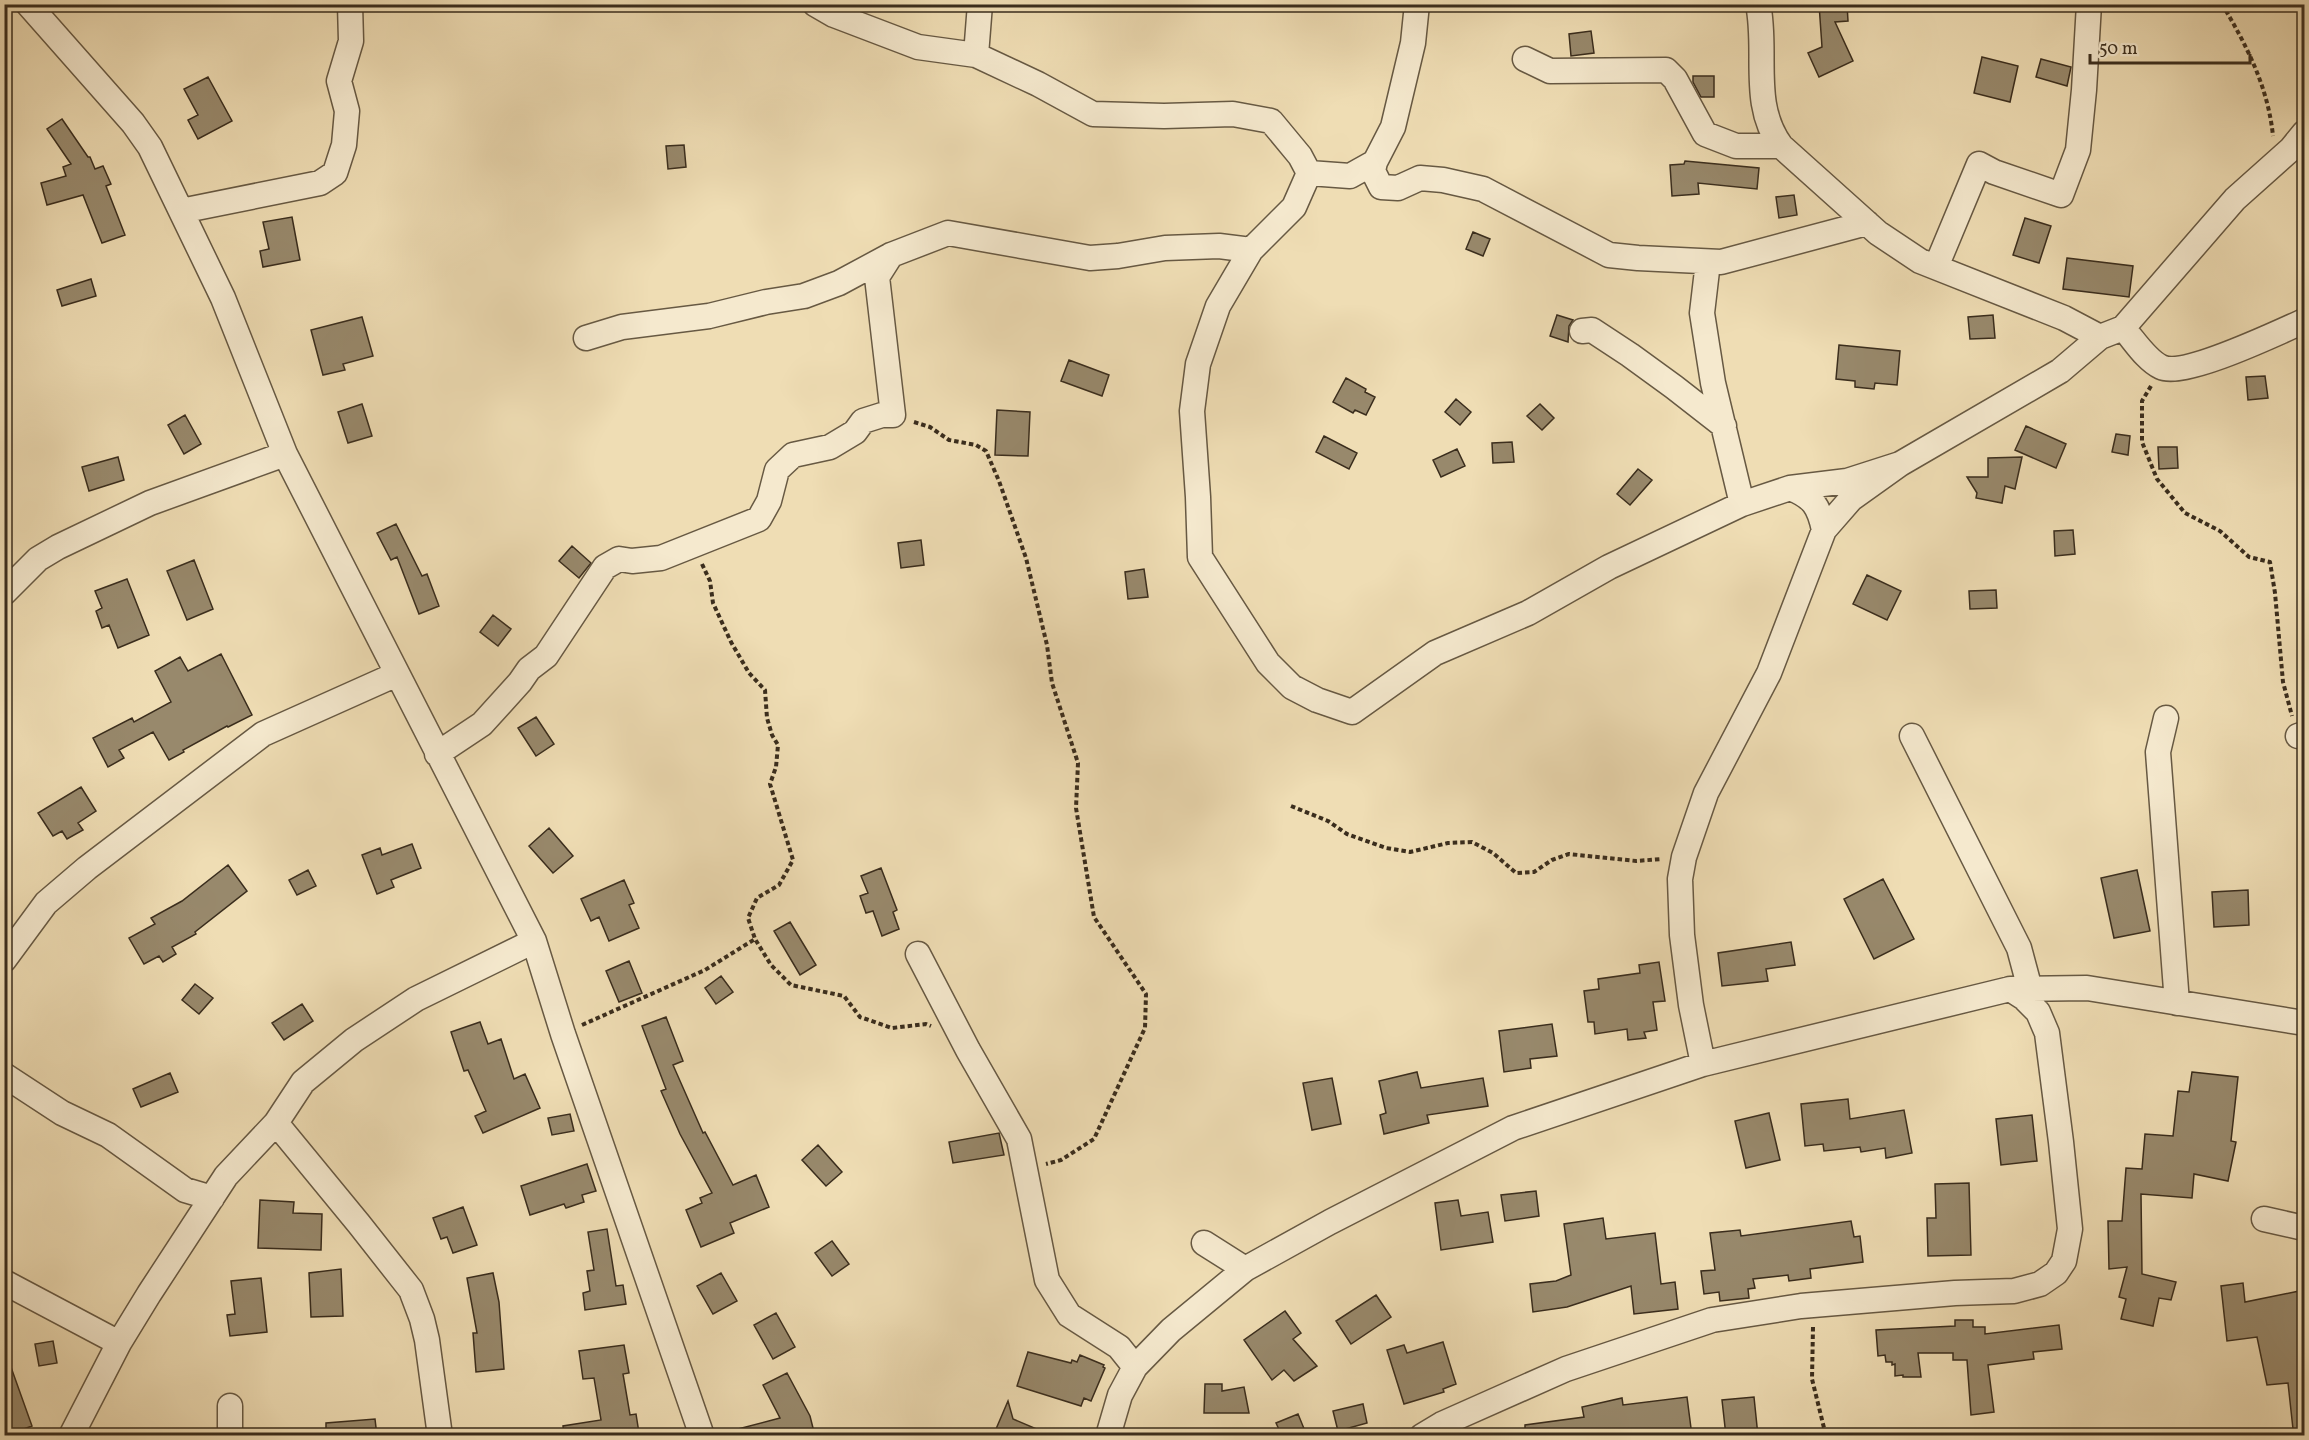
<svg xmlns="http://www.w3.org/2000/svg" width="2309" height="1440" viewBox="0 0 2309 1440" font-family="Vollkorn,serif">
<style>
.building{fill:#98896c;stroke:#3a2d1d;stroke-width:1.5}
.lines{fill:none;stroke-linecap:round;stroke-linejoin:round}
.minor-casing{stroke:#675943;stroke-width:27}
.path{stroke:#3a2d1d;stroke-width:4;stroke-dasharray:4.5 3;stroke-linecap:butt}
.minor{stroke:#f5e9ce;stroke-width:24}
</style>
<rect width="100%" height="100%" fill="#efddb4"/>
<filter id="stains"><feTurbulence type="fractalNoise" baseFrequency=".00333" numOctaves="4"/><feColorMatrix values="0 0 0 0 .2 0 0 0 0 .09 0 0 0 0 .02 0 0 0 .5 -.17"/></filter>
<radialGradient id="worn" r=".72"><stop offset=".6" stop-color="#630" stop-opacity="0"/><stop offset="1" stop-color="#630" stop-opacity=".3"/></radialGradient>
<path class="building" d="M1819 4H1847L1848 21 1835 22 1853 61 1819 77 1808 53 1822 47Z
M1591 31 1594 53 1571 56 1569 34Z
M1982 57 2018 66 2010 102 1974 93Z
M2041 59 2071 67 2067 86 2036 77Z
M1693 76H1714V97H1701L1693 82Z
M208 77 232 121 198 139 188 120 198 115 184 89Z
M62 119 88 157H90L95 169 103 166 111 184 106 186 125 235 102 243 83 195 47 205 41 183 66 176 63 167 71 164 47 129Z
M684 145 686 167 668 169 666 146Z
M1685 161 1759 168 1757 189 1698 183 1699 194 1672 196 1670 165 1684 164Z
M1794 195 1797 215 1779 218 1776 197Z
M292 217 300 260 263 267 260 251 269 249 263 222Z
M2025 218 2051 226 2039 263 2013 255Z
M1473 232 1490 239 1483 256 1466 249Z
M2067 258 2133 266 2129 297 2063 289Z
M91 279 96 296 62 306 57 290Z
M1557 315 1573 320 1569 326 1568 342 1550 336Z
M1993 315 1995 338 1970 339 1968 317Z
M362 317 373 356 343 364 345 370 323 375 311 330Z
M1839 345 1900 351 1897 385 1875 383 1874 389 1855 387V381L1836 379Z
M1069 360 1109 375 1102 396 1061 381Z
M2265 376 2268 398 2248 400 2246 377Z
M1346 378 1366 389 1365 392 1375 397 1366 415 1355 410 1353 413 1333 402Z
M1456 399 1471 412 1460 425 1445 412Z
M362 404 372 436 348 443 338 412Z
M1540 404 1554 418 1542 430 1527 416Z
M997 410 1030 412 1028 456 995 455Z
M185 415 201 444 184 454 168 425Z
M2026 426 2066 444 2056 468 2015 450Z
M2116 434 2130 436 2128 455 2112 452Z
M1324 436 1357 453 1349 469 1316 452Z
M1512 442 1514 462 1493 463 1492 443Z
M2158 447H2177L2178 468 2159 469Z
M1457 449 1465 466 1441 477 1433 460Z
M118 457 124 480 89 491 82 467Z
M2022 457 2015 489 2005 486 2002 503 1976 498 1977 493 1967 477H1988V458Z
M1638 469 1652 480 1630 505 1617 494Z
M396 524 422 576 427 574 439 606 419 614 397 557 391 560 377 533Z
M2073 530 2075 554 2055 556 2054 531Z
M921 540 924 565 901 568 898 543Z
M572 546 591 563 579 578 559 561Z
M194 560 213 609 187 620 167 571Z
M1144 569 1148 597 1128 599 1125 572Z
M1867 575 1901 591 1887 620 1853 604Z
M127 579 149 635 118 648 109 625 102 628 96 611 102 608 95 591Z
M1996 590 1997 608 1970 609 1969 591Z
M493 615 511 629 498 646 480 632Z
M221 654 252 715 228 727 227 726 183 750 184 752 169 760 153 732 119 750 124 758 108 767 93 738 132 718 134 722 171 702 155 671 180 657 188 671Z
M536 717 554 744 536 756 518 728Z
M81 787 96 811 78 823 83 830 67 839 62 831 53 836 38 813Z
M549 828 573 856 553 873 529 846Z
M412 844 421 868 391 880 394 887 377 894 362 855 380 848 382 855Z
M228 865 247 891 195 932 196 934 172 947 176 954 163 962 159 956 144 964 129 938 155 924 151 918 182 901Z
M881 868 897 910 893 912 899 929 882 936 873 911 866 913 860 896 868 893 861 876Z
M308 870 316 886 297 895 289 880Z
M2137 870 2150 931 2114 938 2101 878Z
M1883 879 1914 939 1874 959 1844 899Z
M624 880 634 903 629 905 639 928 609 941 599 917 591 921 581 899Z
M2248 890 2249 925 2214 927 2212 892Z
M790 922 816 965 800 975 774 931Z
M1791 942 1795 965 1766 969 1768 981 1722 986 1718 953Z
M629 961 642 993 619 1002 606 971Z
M1659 962 1665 1001 1653 1002 1657 1030 1644 1032 1646 1038 1628 1040 1627 1029 1595 1034 1594 1022H1588L1584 991 1599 989 1598 979 1640 973 1639 965Z
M721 976 733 992 716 1004 705 988Z
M195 984 213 998 199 1014 182 1000Z
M302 1004 313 1021 284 1040 272 1023Z
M666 1017 683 1061 673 1065 703 1133 705 1132 733 1185 756 1175 769 1207 730 1223 734 1233 701 1247 686 1210 702 1203 700 1198 712 1193 680 1134 661 1091 666 1089 642 1026Z
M480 1022 488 1044 501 1039 514 1079 525 1074 540 1108 483 1133 475 1116 486 1111 468 1070 464 1071 451 1032Z
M1552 1024 1557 1056 1530 1059 1531 1068 1504 1072 1499 1031Z
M1417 1072 1421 1088 1483 1078 1488 1106 1427 1115 1429 1123 1384 1134 1380 1115 1386 1113 1379 1081Z
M2192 1072 2238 1077 2231 1141 2236 1142 2228 1181 2194 1174 2192 1198 2141 1194 2142 1274 2176 1282 2171 1300 2159 1298 2153 1326 2121 1319 2126 1299 2119 1297 2127 1267 2109 1269 2108 1221H2122L2126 1168 2142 1169 2145 1134 2173 1136 2178 1091 2189 1092Z
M170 1073 178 1092 141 1107 133 1089Z
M1332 1078 1341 1124 1312 1130 1303 1083Z
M1848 1099 1850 1119 1904 1110 1912 1153 1886 1158 1885 1148 1861 1152 1860 1147 1824 1151 1823 1144 1805 1146 1801 1104Z
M1769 1113 1780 1160 1746 1168 1735 1121Z
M570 1114 574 1131 552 1135 548 1118Z
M2032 1115 2037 1161 2001 1165 1996 1119Z
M999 1133 1004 1155 953 1163 949 1142Z
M818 1145 842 1172 826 1186 802 1160Z
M587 1164 596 1191 582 1195 584 1202 566 1208 564 1204 530 1215 521 1186Z
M1969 1183 1971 1255 1928 1256 1927 1218H1936L1935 1184Z
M1536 1191 1539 1216 1505 1221 1501 1195Z
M260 1200 294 1202 293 1213 322 1214 321 1250 258 1248Z
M1458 1200 1461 1216 1488 1212 1493 1242 1441 1250 1435 1203Z
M463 1207 477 1245 453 1253 447 1237 441 1239 433 1218Z
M1603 1218 1606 1239 1655 1233 1661 1284 1675 1282 1678 1309 1634 1314 1631 1286 1567 1307 1533 1312 1530 1284 1556 1281 1571 1275 1564 1224Z
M1851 1221 1854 1237 1860 1236 1863 1262 1810 1269 1811 1278 1789 1281 1788 1275 1753 1279 1755 1288 1748 1289 1749 1298 1720 1301 1719 1292 1704 1294 1701 1271 1715 1270 1710 1233 1740 1230 1741 1236Z
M607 1229 616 1286 623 1285 626 1304 585 1310 583 1293 590 1291 587 1271 594 1270 588 1232Z
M832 1241 849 1264 832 1276 815 1253Z
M341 1269 343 1316 311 1317 309 1273Z
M493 1273 499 1302 504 1369 476 1372 473 1333H477L467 1278Z
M721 1273 737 1301 713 1314 697 1286Z
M261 1278 267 1332 230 1336 227 1315 235 1314 231 1281Z
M2243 1283 2245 1302 2304 1290V1428L2293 1429 2288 1383 2267 1385 2257 1337 2227 1341 2221 1286Z
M1376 1295 1391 1317 1351 1344 1336 1321Z
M1285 1311 1301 1333 1293 1339 1317 1366 1294 1381 1284 1370 1272 1380 1244 1340Z
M776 1313 795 1347 773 1359 754 1325Z
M1955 1320H1973V1327H1985V1334L2059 1325 2062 1349 2033 1352 2034 1359 1988 1365 1994 1412 1971 1415 1967 1360H1953V1353H1918L1921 1377H1903V1375L1895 1376V1364L1892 1365V1362H1886L1885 1355 1878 1356 1876 1330 1955 1326Z
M53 1341 57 1363 39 1366 35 1344Z
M1443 1342 1456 1384 1443 1389 1444 1392 1404 1404 1387 1350 1404 1345 1407 1353Z
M624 1345 629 1373 623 1374 630 1415 636 1414 639 1433 623 1436H564L563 1426 601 1420 594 1378 583 1379 579 1351Z
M1028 1352 1071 1363 1072 1360 1077 1362 1080 1355 1104 1365 1103 1367 1105 1368 1091 1401 1084 1398 1081 1406 1017 1386Z
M7 1356 32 1426 10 1434 4 1419V1357Z
M787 1373 810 1416 815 1436H735L734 1430 780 1418 763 1385Z
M1205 1384H1222V1391L1244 1387 1249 1413H1204Z
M1687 1397 1692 1436H1525V1425L1584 1417 1582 1407 1622 1398 1623 1405Z
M1754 1397 1758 1436H1726L1722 1400Z
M1008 1401 1013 1419 1053 1436H993Z
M1363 1404 1367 1423 1338 1431 1333 1411Z
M1298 1414 1305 1431 1294 1436H1282L1276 1423Z
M375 1419 377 1436H326V1423Z"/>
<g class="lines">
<defs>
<path id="minor" d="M28 4 133 123 150 147 223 298 285 454 534 941 563 1034 702 1436
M815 4 834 15 918 47 976 55 1038 84 1093 114 1164 116 1233 114 1271 121 1300 156 1309 173 1294 207 1251 250 1218 306 1198 364 1192 411 1198 497 1200 557 1268 663 1292 687 1317 700 1352 712 1435 653 1528 613 1609 567 1742 504 1790 488 1847 481 1900 464
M1758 4C1768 52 1750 104 1781 146L1878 233 1920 261 2064 318 2100 337
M976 55 980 4
M1525 59 1550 71 1666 70 1675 79 1705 134 1736 146H1781
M1375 162 1373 171 1381 187 1398 188 1420 178 1443 180 1483 189 1609 255 1638 258 1721 262 1867 223
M1309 173 1350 176 1375 162 1393 127 1413 43 1417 4
M181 211 320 183 335 173 344 145 347 111 339 81 351 41 350 4
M1708 262 1702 313 1713 383 1742 504
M1936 267 1979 164 1994 172 2061 195 2078 150 2084 90 2089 4
M2123 328C2134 340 2146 360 2161 367 2184 378 2279 332 2304 321
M1582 331 1592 330 1630 355 1674 387 1724 426
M586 338 622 327 709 316 766 302 804 296 839 283 891 255 948 233 1090 258 1118 256 1165 248 1219 246 1251 250
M1790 488C1813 497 1819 506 1824 530
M4 593 38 559 58 547 150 503 285 454
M2166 718 2158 752 2177 1003
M1912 736 2019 948 2030 989
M2298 736 2304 734
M437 754 482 724 520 682 529 669 546 656 605 567 619 559 632 561 661 558 759 519 769 501 777 470 793 455 830 447 855 432 863 421 882 415H893L877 277 891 255
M918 954 968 1050 1019 1139 1047 1280 1069 1315 1119 1347 1135 1367
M4 960 46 903 87 868 263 734 397 674
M2010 989 2087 988 2304 1023
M1703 1064 1691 1005 1682 935 1680 879 1684 857 1706 793 1769 673 1824 530 1851 499 1900 464 2060 371 2100 337 2123 328 2235 199 2291 149 2304 133
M4 1075 62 1113 108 1135 185 1190 212 1198
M276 1123 359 1224 411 1290 422 1319 427 1340 440 1436
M2264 1219 2304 1228
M1204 1243 1245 1269
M4 1282 119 1343
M230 1406V1436
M71 1436 119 1343 149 1294 226 1176 276 1123 303 1082 354 1040 416 999 534 941
M1108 1436 1120 1395 1135 1367 1171 1330 1245 1269 1330 1222 1513 1128 1703 1064 2010 989 2024 998 2038 1012 2047 1033 2061 1142 2070 1229 2064 1261 2056 1273 2040 1284 2014 1291 1955 1293 1801 1306 1712 1320 1566 1369 1442 1424 1422 1436"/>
</defs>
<use href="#minor" class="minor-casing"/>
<path class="path" d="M2222 4C2247 46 2268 87 2273 136
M2151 386 2142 401V442L2157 479 2185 513 2220 531 2249 557 2270 562 2275 593 2283 682 2292 716
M914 422 930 427 949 440 976 445 986 451 999 481 1026 558 1047 645 1052 683 1078 763 1076 808 1094 917 1146 994 1145 1028 1094 1139 1061 1160 1046 1164
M702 564 710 581 713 603 731 642 749 673 765 690 767 718 772 735 778 745 776 767 770 784 793 860 779 885 757 898 748 918 755 939
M1291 806 1328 821 1347 834 1386 848 1410 852 1448 843 1472 842 1493 853 1516 873 1534 872 1552 860 1569 854 1636 861 1662 859
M582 1025 705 970 755 939 771 965 791 985 844 996 860 1017 892 1028 926 1024 931 1026
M1813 1327 1812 1379 1826 1436"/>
<use href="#minor" class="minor"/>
</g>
<rect width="2309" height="1440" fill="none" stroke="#efddb4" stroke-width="24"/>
<rect x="6" y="6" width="2297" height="1428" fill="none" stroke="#3a2d1d" stroke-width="3"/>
<rect x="12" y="12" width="2285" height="1416" fill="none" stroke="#3a2d1d" stroke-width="1.5"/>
<path d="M2090 54v9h160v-9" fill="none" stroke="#3a2d1d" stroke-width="3"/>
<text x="2099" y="54" font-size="18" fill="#3a2d1d" stroke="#f5e9ce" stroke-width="4.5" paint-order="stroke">50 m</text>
<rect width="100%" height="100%" filter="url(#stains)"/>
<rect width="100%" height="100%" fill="url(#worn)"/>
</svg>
